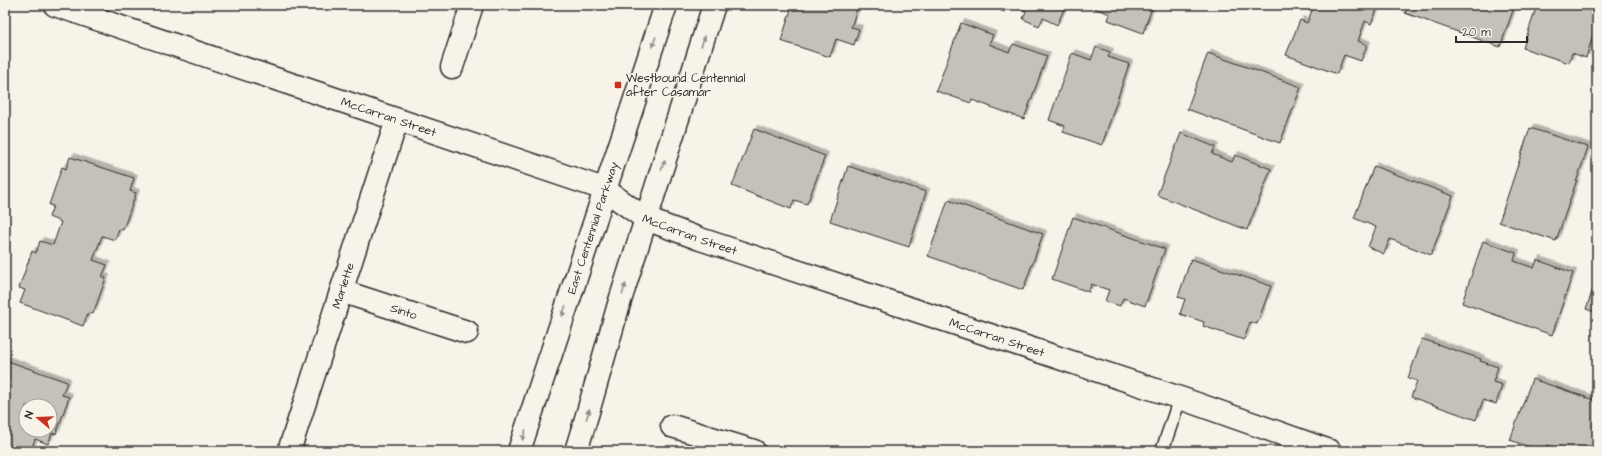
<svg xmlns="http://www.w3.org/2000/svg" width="1602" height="456" viewBox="0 0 1602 456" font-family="'Architects Daughter',sans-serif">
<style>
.building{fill:#c4c1b9;stroke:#2b2b2b;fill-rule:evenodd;filter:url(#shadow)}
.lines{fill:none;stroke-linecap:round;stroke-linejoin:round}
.service-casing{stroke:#2b2b2b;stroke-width:15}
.minor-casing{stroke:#2b2b2b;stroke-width:25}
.tertiary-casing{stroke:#2b2b2b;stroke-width:25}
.secondary-casing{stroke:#2b2b2b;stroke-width:25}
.service{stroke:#f7f3e8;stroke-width:12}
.minor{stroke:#f7f3e8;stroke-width:22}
.tertiary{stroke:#f7f3e8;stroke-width:22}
.secondary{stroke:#f7f3e8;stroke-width:22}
.oneway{fill:#918f8a}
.poi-dot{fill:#c8321e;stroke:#f7f3e8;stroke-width:1.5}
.labels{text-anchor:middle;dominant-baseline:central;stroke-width:3;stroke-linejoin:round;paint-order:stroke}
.poi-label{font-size:12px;fill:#2b2b2b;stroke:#f7f3e8;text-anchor:start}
.street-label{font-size:12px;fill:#2b2b2b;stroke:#f7f3e8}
</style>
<defs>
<filter id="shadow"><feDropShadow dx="3.5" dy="-3.5" stdDeviation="0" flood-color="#0004"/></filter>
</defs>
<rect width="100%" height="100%" fill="#f7f3e8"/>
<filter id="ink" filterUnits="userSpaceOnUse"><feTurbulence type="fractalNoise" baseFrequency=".025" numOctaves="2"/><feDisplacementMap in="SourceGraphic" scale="8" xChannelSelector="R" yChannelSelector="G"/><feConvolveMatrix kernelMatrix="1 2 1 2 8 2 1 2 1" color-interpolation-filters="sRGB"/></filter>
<g filter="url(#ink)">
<path class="building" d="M802 5H870L868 9 858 6 851 27 859 29 854 45 836 39 830 57 781 41 792 6 800 9Z
M988 5H1007L1004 12Z
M1013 5H1066L1057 25 1043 18 1039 26 1023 19 1026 11Z
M1090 5H1153L1143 33 1108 20 1110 14 1089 6Z
M1314 5H1379L1371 24 1365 21 1358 41 1367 45 1361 61 1344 55 1337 74 1286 55 1300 20 1307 23Z
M1408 5H1515L1500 47 1405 13Z
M1537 5H1597V22L1586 58 1572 53 1569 63 1523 48Z
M961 23 993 35 989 44 1009 52 1013 44 1047 56 1024 119 972 100 971 103 936 91Z
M1096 47 1110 52 1108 57 1129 64 1102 145 1063 132 1065 126 1049 120 1072 53 1091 60Z
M1208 53 1301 87 1280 143 1187 109Z
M1530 128 1588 147 1556 241 1499 222Z
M754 129 825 156 807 204 794 200 791 209 732 186Z
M1181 133 1215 147 1212 154 1232 162 1235 155 1271 169 1247 230 1157 195Z
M70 157 134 178 130 191 136 193 123 230 119 229 115 240 102 236 93 260 107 265 102 277 106 278 93 314 88 313 83 326 20 303 25 290 19 288 32 251 36 253 40 241 53 245 61 222 49 217 53 206 49 205 62 167 66 169Z
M848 166 926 192 909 247 830 221Z
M1374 166 1453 196 1431 255 1390 239 1384 254 1368 247 1376 227 1354 218Z
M948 200 1043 234 1023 290 928 256Z
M1073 217 1165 249 1145 306 1123 298 1120 306 1105 301 1109 290 1091 284 1089 292 1052 279Z
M1483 241 1516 253 1514 261 1534 268 1537 260 1573 273 1552 335 1462 303Z
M1191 259 1271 286 1257 324 1250 322 1244 340 1203 326 1204 322 1180 314 1185 299 1178 297Z
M1597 278V313L1586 309Z
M1422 339 1481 359 1480 361 1498 367 1493 382 1502 385 1496 404 1483 400 1476 420 1411 397 1417 381 1408 378Z
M5 360 67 382 62 395 69 397 56 434 52 433 48 444 35 439 31 451H5ZM26 406H50V430H26Z
M1532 379 1597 401V451H1565L1547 445 1545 451H1541L1510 440Z"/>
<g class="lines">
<defs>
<path id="service" d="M1162 451 1180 398"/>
<g id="minor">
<path d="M452 67 472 5"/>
<path id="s1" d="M341 291 467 332"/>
<path d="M672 426 754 451"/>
<path id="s2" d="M289 451 397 120"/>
</g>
<g id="tertiary">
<path id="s3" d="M55 5 604 189 646 219 700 239 1180 398 1330 451"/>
</g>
<g id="secondary">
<path id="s4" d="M519 451 666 5"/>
<path d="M576 451 588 412 619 304 714 5"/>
</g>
</defs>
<use href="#service" class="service-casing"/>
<use href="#minor" class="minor-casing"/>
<use href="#tertiary" class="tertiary-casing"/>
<use href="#secondary" class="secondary-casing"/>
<use href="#service" class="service"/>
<use href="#minor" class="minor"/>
<use href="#tertiary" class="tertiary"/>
<use href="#secondary" class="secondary"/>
</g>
<defs><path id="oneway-solid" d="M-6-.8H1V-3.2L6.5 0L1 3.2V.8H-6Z"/></defs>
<g class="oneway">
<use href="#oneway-solid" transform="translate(703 41) rotate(-72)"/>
<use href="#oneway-solid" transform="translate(654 42) rotate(109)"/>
<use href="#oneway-solid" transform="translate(663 165) rotate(-72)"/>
<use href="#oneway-solid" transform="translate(624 289) rotate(-72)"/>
<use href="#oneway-solid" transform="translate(564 311) rotate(108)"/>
<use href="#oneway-solid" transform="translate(588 414) rotate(-73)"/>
<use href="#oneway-solid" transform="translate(524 435) rotate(108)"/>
</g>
</g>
<rect class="poi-dot" x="614" y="81" width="8" height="8" rx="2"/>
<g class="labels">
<g class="poi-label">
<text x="626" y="78">Westbound Centennial<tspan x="626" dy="14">after Casamar</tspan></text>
</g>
<g class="street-label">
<text stroke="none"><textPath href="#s3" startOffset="352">McCarran Street</textPath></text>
<text stroke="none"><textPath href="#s4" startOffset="235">East Centennial Parkway</textPath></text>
<text stroke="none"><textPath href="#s3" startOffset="677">McCarran Street</textPath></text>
<text stroke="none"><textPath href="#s2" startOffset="174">Marlette</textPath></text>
<text stroke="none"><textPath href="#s1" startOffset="66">Sinto</textPath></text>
<text stroke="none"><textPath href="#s3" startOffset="1001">McCarran Street</textPath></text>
</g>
</g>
<rect width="1602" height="456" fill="none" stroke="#f7f3e8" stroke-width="20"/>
<rect x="10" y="10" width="1582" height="436" fill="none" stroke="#2b2b2b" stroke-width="1.5" filter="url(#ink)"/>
<g transform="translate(38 418) rotate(289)"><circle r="19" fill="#f7f3e8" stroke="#a5a39c"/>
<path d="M0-3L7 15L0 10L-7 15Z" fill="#c8321e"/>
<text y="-6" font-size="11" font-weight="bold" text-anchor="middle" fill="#2b2b2b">N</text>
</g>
<path d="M1456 36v6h71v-6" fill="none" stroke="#2b2b2b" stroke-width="2"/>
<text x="1462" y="36" font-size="12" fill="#2b2b2b" stroke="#f7f3e8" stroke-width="3" paint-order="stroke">20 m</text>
</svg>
